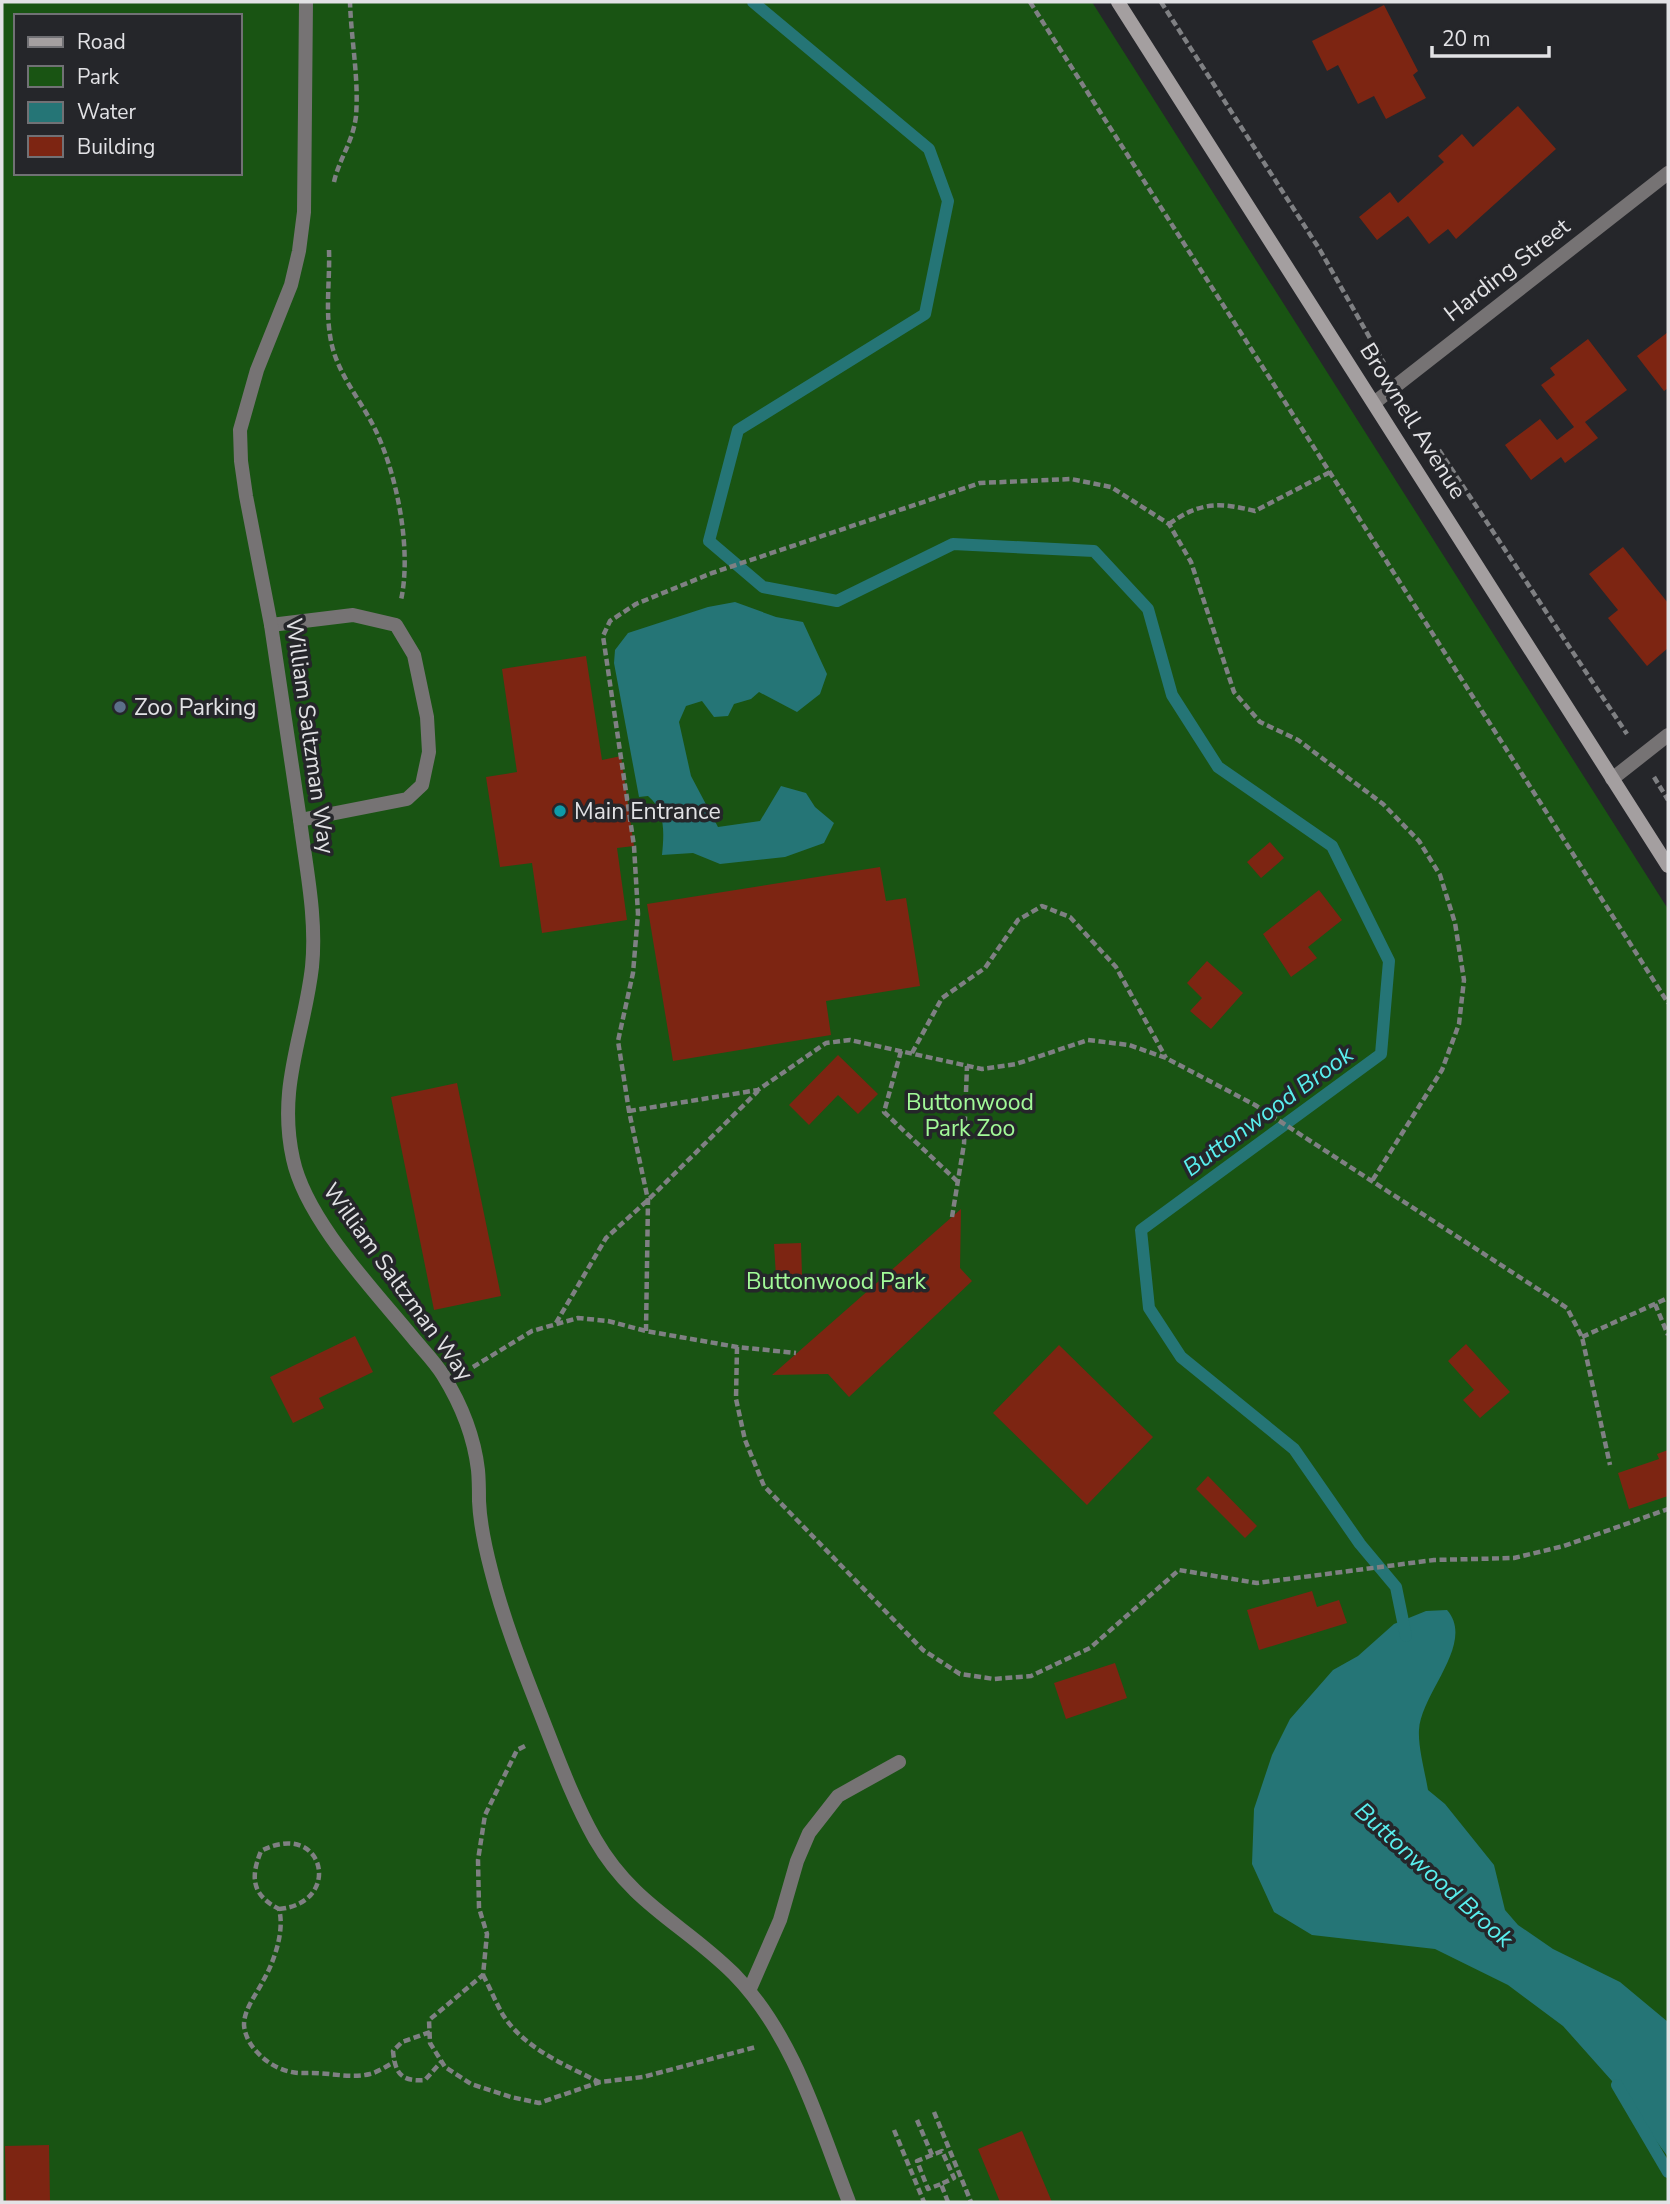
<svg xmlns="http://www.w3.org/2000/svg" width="1670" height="2204" viewBox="0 0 1670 2204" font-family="'Nunito Sans',sans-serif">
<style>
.green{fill:#195413;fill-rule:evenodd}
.water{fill:#257576}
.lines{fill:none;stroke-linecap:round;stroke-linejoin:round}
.stream{stroke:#257576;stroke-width:12}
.building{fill:#7d2512}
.path{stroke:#7f8083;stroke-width:4.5;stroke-dasharray:7 3.5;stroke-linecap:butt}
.lane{stroke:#767374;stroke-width:14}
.street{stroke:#767374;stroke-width:14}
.secondary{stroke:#a49fa0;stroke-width:14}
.service-dot{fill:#5c6f8a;stroke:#25262a;stroke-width:2.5}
.culture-dot{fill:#0f9aa8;stroke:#25262a;stroke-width:2.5}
.labels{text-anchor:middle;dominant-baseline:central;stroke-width:7;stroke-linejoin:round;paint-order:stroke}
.street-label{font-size:23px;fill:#e2e2e5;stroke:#25262a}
.poi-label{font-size:23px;fill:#e2e2e5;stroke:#25262a;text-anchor:start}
.park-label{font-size:23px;fill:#a2fa98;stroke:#25262a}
.water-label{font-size:24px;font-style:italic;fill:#59eeee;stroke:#25262a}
</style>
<rect width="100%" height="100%" fill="#25262a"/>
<path class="green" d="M2 2H1092L1668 909V2202H2ZM16 16H240V173H16Z"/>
<path class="water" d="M735 602 776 617 803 622 827 674 820 694 797 712 759 692 751 699 734 704 728 716 714 717 702 701 686 706 679 722 691 776 718 827 760 821 781 786 806 793 815 807 834 823 824 843 785 857 720 864 693 853 662 855C664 834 666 811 648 796L639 797 614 663 615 650 628 633 708 607Z
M1447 1610C1476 1643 1421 1693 1419 1730 1418 1747 1425 1772 1428 1790L1445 1804 1494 1865 1505 1910 1518 1925 1553 1949 1620 1982 1668 2022V2157L1612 2081 1563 2026 1508 1985 1435 1949 1312 1935 1274 1912 1252 1864 1254 1809 1272 1755 1290 1719 1333 1670 1358 1656 1394 1624 1426 1611Z"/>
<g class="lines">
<path class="stream" d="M753 2 929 149 948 201 925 314 738 430 709 541 763 587 837 601 953 544 1094 551 1148 609 1172 695 1218 767 1332 846 1389 961 1381 1054 1141 1230 1149 1308 1181 1357 1294 1449 1360 1544 1396 1587 1406 1636
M1617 2085 1668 2172"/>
</g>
<path class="building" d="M1384 5 1418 71 1413 75 1426 98 1386 119 1374 96 1358 104 1338 65 1327 71 1312 41Z
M1518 106 1556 149 1456 239 1448 229 1429 244 1408 216 1377 240 1359 217 1390 192 1398 203 1444 162 1438 156 1462 134 1473 147Z
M1668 332V388L1664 391 1637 356Z
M1588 339 1627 390 1585 422 1598 438 1565 463 1561 457 1531 480 1505 445 1540 419 1557 440 1574 427 1541 385 1555 375 1550 368Z
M1623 547 1668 603V648L1647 666 1608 618 1618 610 1589 574Z
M586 656 602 760 621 756 634 846 617 848 627 920 542 933 532 863 500 867 486 777 517 772 502 669Z
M1270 842 1284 858 1261 878 1247 862Z
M880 867 886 901 906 898 920 986 826 1001 831 1035 673 1061 647 904Z
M1319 890 1342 920 1308 947 1317 958 1291 977 1263 934Z
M1207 961 1243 993 1211 1029 1190 1011 1202 998 1187 983Z
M838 1055 878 1094 858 1114 838 1095 809 1125 789 1105Z
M457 1083 501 1296 434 1310 391 1097Z
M961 1209 960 1268 972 1281 849 1397 828 1374 772 1375Z
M801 1243 802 1275 776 1276 774 1244Z
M355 1336 373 1372 319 1398 324 1408 293 1423 270 1377Z
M1466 1344 1510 1392 1480 1418 1463 1400 1474 1390 1448 1361Z
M1059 1345 1153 1437 1087 1505 993 1413Z
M1668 1450V1496L1629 1509 1618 1473 1659 1459 1657 1454Z
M1208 1476 1257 1526 1245 1538 1196 1489Z
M1312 1591 1317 1607 1339 1600 1347 1623 1259 1650 1247 1610Z
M1115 1663 1127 1698 1066 1719 1054 1683Z
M1022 2131 1052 2202H1000L978 2149Z
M49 2145 50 2202H6L5 2146Z"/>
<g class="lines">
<path class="path" d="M1030 2 1668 1003
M1161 2 1320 250 1384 363
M334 182C339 159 353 142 356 116 359 78 351 39 350 2
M329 250C330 280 325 311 331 341 337 373 360 399 374 427 397 473 412 550 401 600
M1439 450 1627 734
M1169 524C1200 502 1219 502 1255 511L1330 472
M1654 777 1668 800
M901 1051 884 1112 958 1182
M912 1053 942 998 985 968 1018 920 1042 906 1070 917 1116 967 1166 1058
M629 1111 758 1090 826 1043 850 1040 982 1069 1016 1064 1088 1040 1129 1045 1166 1058 1255 1105 1567 1308 1582 1337 1610 1465
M952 1217 964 1144 967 1066
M1655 1304 1668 1335
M556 1323 606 1238 648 1200 758 1091
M646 1331 648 1200 629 1111 618 1041 633 973 638 914 634 846 603 636 610 621 636 604 712 573 980 483 1071 479 1111 487 1169 524 1191 562 1234 692 1260 722 1298 740 1383 804 1419 841 1440 875 1455 923 1464 980 1459 1024 1442 1070 1372 1181
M1582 1337 1668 1298
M737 1347 736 1399 745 1440 764 1486 923 1650 960 1674 994 1679 1031 1676 1090 1648 1179 1570 1257 1583 1434 1560 1514 1558 1564 1546 1668 1509
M473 1367 532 1331 578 1318 608 1321 646 1331 737 1347 796 1353
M525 1746 517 1750 485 1815 478 1860 479 1908 487 1934 483 1975 429 2020 430 2043 445 2067 471 2084 511 2097 539 2103 600 2082 643 2077 756 2047
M279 1909C344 1903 324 1818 261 1851 250 1878 252 1895 279 1909 285 1931 274 1962 263 1981 256 1995 244 2009 244 2025 245 2038 253 2049 262 2057 274 2068 290 2074 306 2073 327 2072 350 2079 370 2074 378 2072 387 2066 394 2062
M483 1975C490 1988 496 2003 503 2015 524 2048 565 2065 599 2082
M430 2032 402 2042 393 2051C395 2074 402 2082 425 2080L442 2061
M934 2112 971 2202
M917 2120 932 2155 942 2151 954 2178 941 2184 948 2202
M894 2130 924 2202
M932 2155 917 2161 928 2189 941 2184"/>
<path class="lane" d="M271 625 353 615 396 625 414 655 427 717 429 752 422 785 407 799 300 820C306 868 317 918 312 967 304 1036 277 1087 293 1159 306 1220 374 1290 414 1339 424 1351 435 1362 443 1375 461 1404 474 1436 478 1470 479 1480 479 1490 479 1501 480 1524 485 1547 491 1570 503 1618 521 1664 539 1710 556 1753 572 1798 595 1839 633 1905 684 1924 734 1974 794 2035 819 2125 849 2202
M749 1991 780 1920 797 1861 809 1833 838 1796 899 1762"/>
<path class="street" d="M1374 403 1668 173
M1612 779 1668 735
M300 820 271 625 246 496 241 461 240 430 257 370 291 285 299 251 304 212 306 2"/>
<path class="secondary" d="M1118 2 1668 866"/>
</g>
<circle class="service-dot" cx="120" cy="707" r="7"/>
<circle class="culture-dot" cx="560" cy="811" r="7"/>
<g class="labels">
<g class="street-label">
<text transform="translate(1507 270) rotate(-38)">Harding Street</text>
<text transform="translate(1413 421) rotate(58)">Brownell Avenue</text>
<text transform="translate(310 736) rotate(82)">William Saltzman Way</text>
<text transform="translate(398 1282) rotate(54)">William Saltzman Way</text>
</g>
<g class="poi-label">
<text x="134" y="707">Zoo Parking</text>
<text x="574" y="811">Main Entrance</text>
</g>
<g class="park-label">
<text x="970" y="1102">Buttonwood<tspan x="970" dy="26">Park Zoo</tspan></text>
<text x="836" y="1281">Buttonwood Park</text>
</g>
<g class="water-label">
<text transform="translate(1268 1111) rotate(-36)">Buttonwood Brook</text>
<text transform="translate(1434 1875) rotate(42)">Buttonwood Brook</text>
</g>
</g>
<rect width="1670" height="2204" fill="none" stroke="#e2e2e5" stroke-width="7"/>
<rect x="14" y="14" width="228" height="161" fill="#25262a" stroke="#717175" stroke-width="2"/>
<rect x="28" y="37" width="35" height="10" fill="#a49fa0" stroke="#717175" stroke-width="2"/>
<text x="77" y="49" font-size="21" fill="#e2e2e5">Road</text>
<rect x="28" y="66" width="35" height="21" fill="#195413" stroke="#717175" stroke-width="2"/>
<text x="77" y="84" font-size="21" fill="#e2e2e5">Park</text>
<rect x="28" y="102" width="35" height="21" fill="#257576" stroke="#717175" stroke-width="2"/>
<text x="77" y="119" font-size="21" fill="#e2e2e5">Water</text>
<rect x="28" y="136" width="35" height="21" fill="#7d2512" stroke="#717175" stroke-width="2"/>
<text x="77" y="154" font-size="21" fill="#e2e2e5">Building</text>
<path d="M1432 46v10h117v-10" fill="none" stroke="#e2e2e5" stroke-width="3.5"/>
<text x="1442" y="46" font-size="21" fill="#e2e2e5" stroke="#25262a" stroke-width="5" paint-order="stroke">20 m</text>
</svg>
